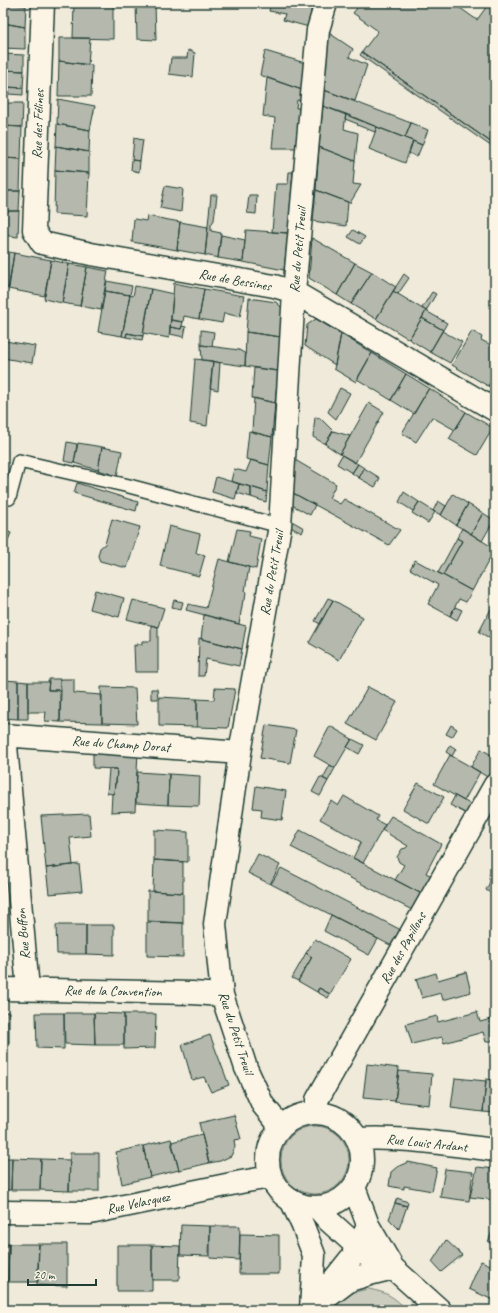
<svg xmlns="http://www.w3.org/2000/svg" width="498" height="1313" viewBox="0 0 498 1313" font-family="Caveat,sans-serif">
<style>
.green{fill:#cccdbf;stroke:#76857a}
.building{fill:#b5b9ad;stroke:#1f3d34}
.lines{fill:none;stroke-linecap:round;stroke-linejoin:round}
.lane-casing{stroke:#1f3d34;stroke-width:16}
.street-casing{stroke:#1f3d34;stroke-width:25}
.lane{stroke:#fcf5e5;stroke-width:13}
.street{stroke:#fcf5e5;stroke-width:22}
.labels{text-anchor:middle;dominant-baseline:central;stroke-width:3;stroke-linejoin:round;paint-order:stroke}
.street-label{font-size:14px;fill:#1f3d34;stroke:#fcf5e5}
</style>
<rect width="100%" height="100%" fill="#efeada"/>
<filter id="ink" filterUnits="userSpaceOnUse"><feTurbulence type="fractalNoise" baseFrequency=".025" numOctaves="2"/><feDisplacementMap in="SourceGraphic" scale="8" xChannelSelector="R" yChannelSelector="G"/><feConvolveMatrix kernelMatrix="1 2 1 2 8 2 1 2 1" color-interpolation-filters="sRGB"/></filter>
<g filter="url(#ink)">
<path class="green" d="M281 1160a34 34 0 1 1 68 0a34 34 0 1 1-68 0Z
M369 1289C388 1293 393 1296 407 1310H330C340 1295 352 1292 369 1289Z"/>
<path class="building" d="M3 3 26 6 25 27 3 23Z
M74 3H113V39L73 38Z
M136 3H155L156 40 137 39Z
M271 3H312L309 27 283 20 285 14 269 11Z
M361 3H453L477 20 489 3H495V145L362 52 378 31 353 13Z
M3 23 25 27V49L3 48Z
M329 33 353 49 349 57 367 65 355 101 324 90Z
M59 38H90L88 65 59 61Z
M188 50 195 53 193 77 169 74 171 58H187Z
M265 51 305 63 302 90 260 75Z
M362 52 495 145V149L360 55Z
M3 54 24 55V71L3 70Z
M59 61 92 65 91 96H58Z
M3 70 24 71 23 88 3 87Z
M267 78 302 90 301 101 297 100 296 108H300L296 148H272L275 118 263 116Z
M9 87 23 88V95L8 94Z
M324 90 411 123 405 138 323 106Z
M58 99 95 106 90 130 57 124Z
M3 103H23L22 127 3 126Z
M323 106 346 114 344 129 358 133 355 161 319 147Z
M346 114 377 127 375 132 357 125 358 124 345 119Z
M411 123 428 130 422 145 405 138Z
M57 124 90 130 89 152 56 146Z
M3 126 22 127 21 159 3 158Z
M377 127 413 141 405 163 369 149Z
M134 138 143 140 140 161 132 160Z
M413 141 422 145 417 157 409 153Z
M56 146 89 152V173L55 170Z
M319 147 355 161 353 184 361 185 350 203 316 190Z
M3 158 21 159 20 191H3Z
M132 160 140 161 139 172 131 170Z
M55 170 89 173 87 216 54 214Z
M289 172H293L288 233 272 232 276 184H288Z
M165 186 183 189 181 212 160 208Z
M316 190 348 202 346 226 313 221Z
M3 191H20L19 211H3Z
M211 195H217L214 220 211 225V231L221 233 218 258 205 255Z
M249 195H257L256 214 247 213Z
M3 211H19L18 237 3 235Z
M147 216 180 222 177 250 132 242 134 219 146 221Z
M180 222 208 227 205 255 177 250Z
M246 230 288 233 284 270 243 262Z
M353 230 365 237 360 244 348 237Z
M221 235 245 240 243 262 218 258Z
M312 238 355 263 337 295 309 278Z
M3 251 14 253 9 288 3 287Z
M14 253 51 260 45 296 8 289Z
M51 260 69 264 62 303 44 299Z
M355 263 372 272 351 304 337 295Z
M69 264 87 267 80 306 62 303Z
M87 267 108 271 101 310 80 306Z
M372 272 396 287 376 319 351 304Z
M404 274 409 278 398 294 393 291Z
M107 281 132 286 130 295 105 291Z
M174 283 204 289 199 319 184 316 183 322 171 320Z
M135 286 151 289 143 336 127 333 126 337 122 336 130 295 133 296Z
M151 289 173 294 169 338 143 333Z
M204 289 244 296 240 317 224 313 222 323 199 319Z
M105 291 130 295 122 336 98 332Z
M393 291 426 311 409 339 376 319Z
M432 292 436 294 426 311 422 308Z
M249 298 276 302 283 309 281 337 246 332Z
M426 311 447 323 443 330 422 318Z
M422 318 443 330 430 352 409 339Z
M316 319 341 334 335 365 305 346 307 325Z
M171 320 183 322 181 329 170 327Z
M182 326 186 327 184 337 170 334V327L181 329Z
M201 330 214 332 212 346 201 345Z
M442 331 462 342 450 363 430 352Z
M472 331 482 337 481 340 491 345 495 339V375L488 386 452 365Z
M246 332 281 337 278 371 245 366Z
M127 333 143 336 142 340 126 337Z
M341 334 372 353 356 382 334 369Z
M5 341 35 346 32 363 3 358Z
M201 345 239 350 246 354 245 366 202 360Z
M372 353 406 374 391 400 357 379Z
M195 359 213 361 207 426 190 423Z
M213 361 220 363 218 390 210 388Z
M254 368 278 371 275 403 252 398Z
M406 374 429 388 414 414 391 400Z
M495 375V390L488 386Z
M340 388 350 393 336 419 328 412Z
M429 388 466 412 455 430 432 417 416 442 402 433Z
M254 398 275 403 272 437 252 432Z
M369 403 384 412 355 463 340 454Z
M466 412 493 428 477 455 449 439Z
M315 417 320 418 333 431 325 444 313 437Z
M249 431 272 437 269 465 246 459Z
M333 431 350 436 340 454 325 444Z
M67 442 77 444 74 463 64 461Z
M78 443 102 447 98 470 74 463Z
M102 447 122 451 117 476 98 470Z
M342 455 358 464 352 473 337 464Z
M251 460 269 465 267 492 231 481 234 469 246 472Z
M295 460 336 484 329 498 340 504 344 499 400 530 389 545 293 493Z
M358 464 364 468 359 478 352 473Z
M364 468 380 478 375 487 359 478Z
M216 477 239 484 235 499 212 492Z
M77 483 138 502 136 511 74 493Z
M239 484 251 487V497L237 493Z
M251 487 267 492 266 502 251 497Z
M404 492 419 502 413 511 399 502Z
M293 493 315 505 310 515 292 505Z
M453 494 468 504 456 525 441 515Z
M438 501 446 506 441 515 433 511Z
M419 502 435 512 428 523 412 513Z
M468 504 483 513 471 534 456 525Z
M483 513 494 520 482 541 471 534Z
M112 519 140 527 127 568 100 561 98 556 100 548 105 544Z
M290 520 304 528 302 533 290 527Z
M169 526 200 534 196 553 205 555 199 576 160 566Z
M462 528 495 549 472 591 443 575 462 541 457 538Z
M237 529 250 531 249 536 261 539 256 569 229 562Z
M3 530 11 533 3 552Z
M457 538 462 541 443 575 438 573Z
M219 559 249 567 245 591H246L245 600H243L239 624 186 610 188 604 206 608Z
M415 560 472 591 466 602 459 599 450 616 428 604 438 585 410 569Z
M95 590 124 598 119 617 90 609Z
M328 598 333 600 320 624 315 621Z
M133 600 164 608 158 627 127 619Z
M174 600 183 602 181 609 172 607Z
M333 600 363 617 339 660 309 643Z
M494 603H495V641L479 632Z
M455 607 462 610 457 620 450 616Z
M204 615 246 626 242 649 201 639Z
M151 625 158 627V672H135L134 645 137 646V644H142V641H151Z
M199 638 242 649 239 666 206 659 204 676H198Z
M49 679H60L61 690H48Z
M60 679H74V693L102 695V723L60 722Z
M3 680 18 681V719L3 718Z
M18 681 28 682V719H18Z
M28 682H49L48 690H61L60 722 45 721 46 712H28Z
M101 687 135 688 137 724 102 723Z
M368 687 397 702 376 740 347 724Z
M215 688 235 689 228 728 197 727V699L214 700Z
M151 689H157L158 699H151Z
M159 697 197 699V727L159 726Z
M266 725 296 730 290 763 260 758Z
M451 725 457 729 452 737 446 734Z
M330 726 352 739 335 768 314 756Z
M352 739 364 745 359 754 347 747Z
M450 745 456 749 452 756 446 752Z
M481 749 495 757V768L489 778 471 767Z
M93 751 138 752 135 811 111 812 112 794 114 793 115 783H116L117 769 93 768Z
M450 755 480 772 464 801 434 784Z
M330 765 335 768 328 781 323 778Z
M109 769H117L116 783H115L114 793 112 794 107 793Z
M137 772 169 774 168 805 136 803Z
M169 774 200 776 199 806 168 805Z
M320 777 328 781 320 796 312 792Z
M418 783 444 797 429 824 403 809Z
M256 786 286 791 282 820 261 817 262 809 253 808Z
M344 796 378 816 376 820 385 825 363 863 353 858 361 842 320 819 331 801 338 806Z
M455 796 472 805 467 814 450 805Z
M89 814 91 836 70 838 73 865 46 868 41 816Z
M391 816 441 844 426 873 432 876 422 894 395 880 404 865 399 862 397 857 402 849 406 848 408 846 382 830Z
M154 830 188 832V862L154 860Z
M300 830 422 894 412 910 291 847Z
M258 854 280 865 270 884 248 873Z
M154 860 183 862V893L153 891Z
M79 864 82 891 49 894 46 868Z
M281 868 401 930 392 946 271 884Z
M495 869V896L486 890 491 880 489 879 490 873H492Z
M148 891 183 893V923L148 921Z
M331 915 378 939 369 955 324 931Z
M147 922 183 923V957L147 956Z
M56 925H86V954H57Z
M86 925H114V955L86 954Z
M315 939 351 959 330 994 319 988 317 992 298 981 312 957 306 953Z
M306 953 312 957 298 981 292 978Z
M466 972 471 992 443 1000 441 993 422 998 416 979 436 973 438 980Z
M319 988 330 994 328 998 317 992Z
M3 1012H9V1043H3Z
M477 1012 480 1022 495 1018V1040L486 1042 483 1032 444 1043 442 1037 412 1044 406 1024 437 1016 438 1022Z
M36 1013H64V1049L37 1048Z
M64 1013H94L95 1045 65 1044Z
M94 1013 124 1014V1045H95Z
M124 1014H156L155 1048 124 1049Z
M210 1035 229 1085 211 1092 204 1077 192 1080 182 1045Z
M367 1064 399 1068 395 1101 363 1098Z
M399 1071 432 1074 429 1105 395 1101Z
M455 1078 486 1081 483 1112 451 1108Z
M486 1079 495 1080V1113L483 1112Z
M234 1115 241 1139 234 1140 235 1147 231 1156 220 1161 209 1163 199 1123Z
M202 1135 209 1163 179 1170 171 1142Z
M171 1139 179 1170 150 1177 143 1146Z
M143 1146 150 1177 122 1184 116 1152Z
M70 1153H99V1191H69Z
M3 1158H12L11 1190H3Z
M12 1158 41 1159 40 1190H11Z
M41 1159 70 1160 69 1191 40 1190Z
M408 1162 437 1168 432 1191 404 1186V1189L389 1186 391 1172 397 1167Z
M477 1167 495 1169V1200L470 1197Z
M445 1169 473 1172 469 1201 440 1197Z
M397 1198 408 1202 407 1206 395 1203Z
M395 1203 407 1206 399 1229 389 1219Z
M181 1225 210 1226 209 1256 180 1255Z
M210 1226H240L239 1260 210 1258Z
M492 1232 495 1234V1245L488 1242Z
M240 1234 279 1235V1274H239Z
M446 1240 462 1255 441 1272 432 1262Z
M3 1244H9L8 1282H3Z
M9 1244H39L38 1282H8Z
M39 1244H67V1286L37 1285Z
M117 1245H152V1291H117Z
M152 1245 180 1246 179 1280H152Z
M481 1261 495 1267V1301L469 1289Z"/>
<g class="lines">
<defs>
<path id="lane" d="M9 498 19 461 129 486 280 526"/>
<path id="street" d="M43 3 34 230 42 243 91 254 274 286 294 292 495 410
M3 735 240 753
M5 735 28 989
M3 989 192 993 222 995
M317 1112V1100L495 785
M268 1160a47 47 0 1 1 94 0a47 47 0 1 1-94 0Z
M281 1127 263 1105 246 1068 222 995 215 924 240 753 280 526 294 292 318 30 326 3
M358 1139C402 1136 451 1145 495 1150
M354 1187 368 1225 393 1268 440 1310
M291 1200 303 1226 314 1255 311 1310
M317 1207 329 1221 369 1257
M3 1212 90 1213 241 1182 271 1177
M330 1295 350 1280 373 1273 393 1268
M312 1307 359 1248 368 1225"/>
</defs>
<use href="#lane" class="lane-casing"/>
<use href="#street" class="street-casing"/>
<use href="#lane" class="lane"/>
<use href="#street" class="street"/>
</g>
</g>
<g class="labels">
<g class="street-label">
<text transform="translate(38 124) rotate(-88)">Rue des Félines</text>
<text transform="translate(298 250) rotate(-85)">Rue du Petit Treuil</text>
<text transform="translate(235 280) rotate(10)">Rue de Bessines</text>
<text transform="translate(272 573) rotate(-80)">Rue du Petit Treuil</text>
<text transform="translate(121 744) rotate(4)">Rue du Champ Dorat</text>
<text transform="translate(23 934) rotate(-95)">Rue Buffon</text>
<text transform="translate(403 948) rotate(-61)">Rue des Papillons</text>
<text transform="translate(113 991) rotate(1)">Rue de la Convention</text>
<text transform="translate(236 1033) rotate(72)">Rue du Petit Treuil</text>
<text transform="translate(427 1143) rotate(6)">Rue Louis Ardant</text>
<text transform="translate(138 1203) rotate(-12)">Rue Velasquez</text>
</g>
</g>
<rect width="498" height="1313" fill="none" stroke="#fcf5e5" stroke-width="16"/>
<rect x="8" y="8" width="482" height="1297" fill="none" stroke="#1f3d34" stroke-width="1.5" filter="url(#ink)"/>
<path d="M28 1279v6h68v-6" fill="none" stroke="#1f3d34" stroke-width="2"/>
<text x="34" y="1279" font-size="12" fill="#1f3d34" stroke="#fcf5e5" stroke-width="3" paint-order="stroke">20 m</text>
</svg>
